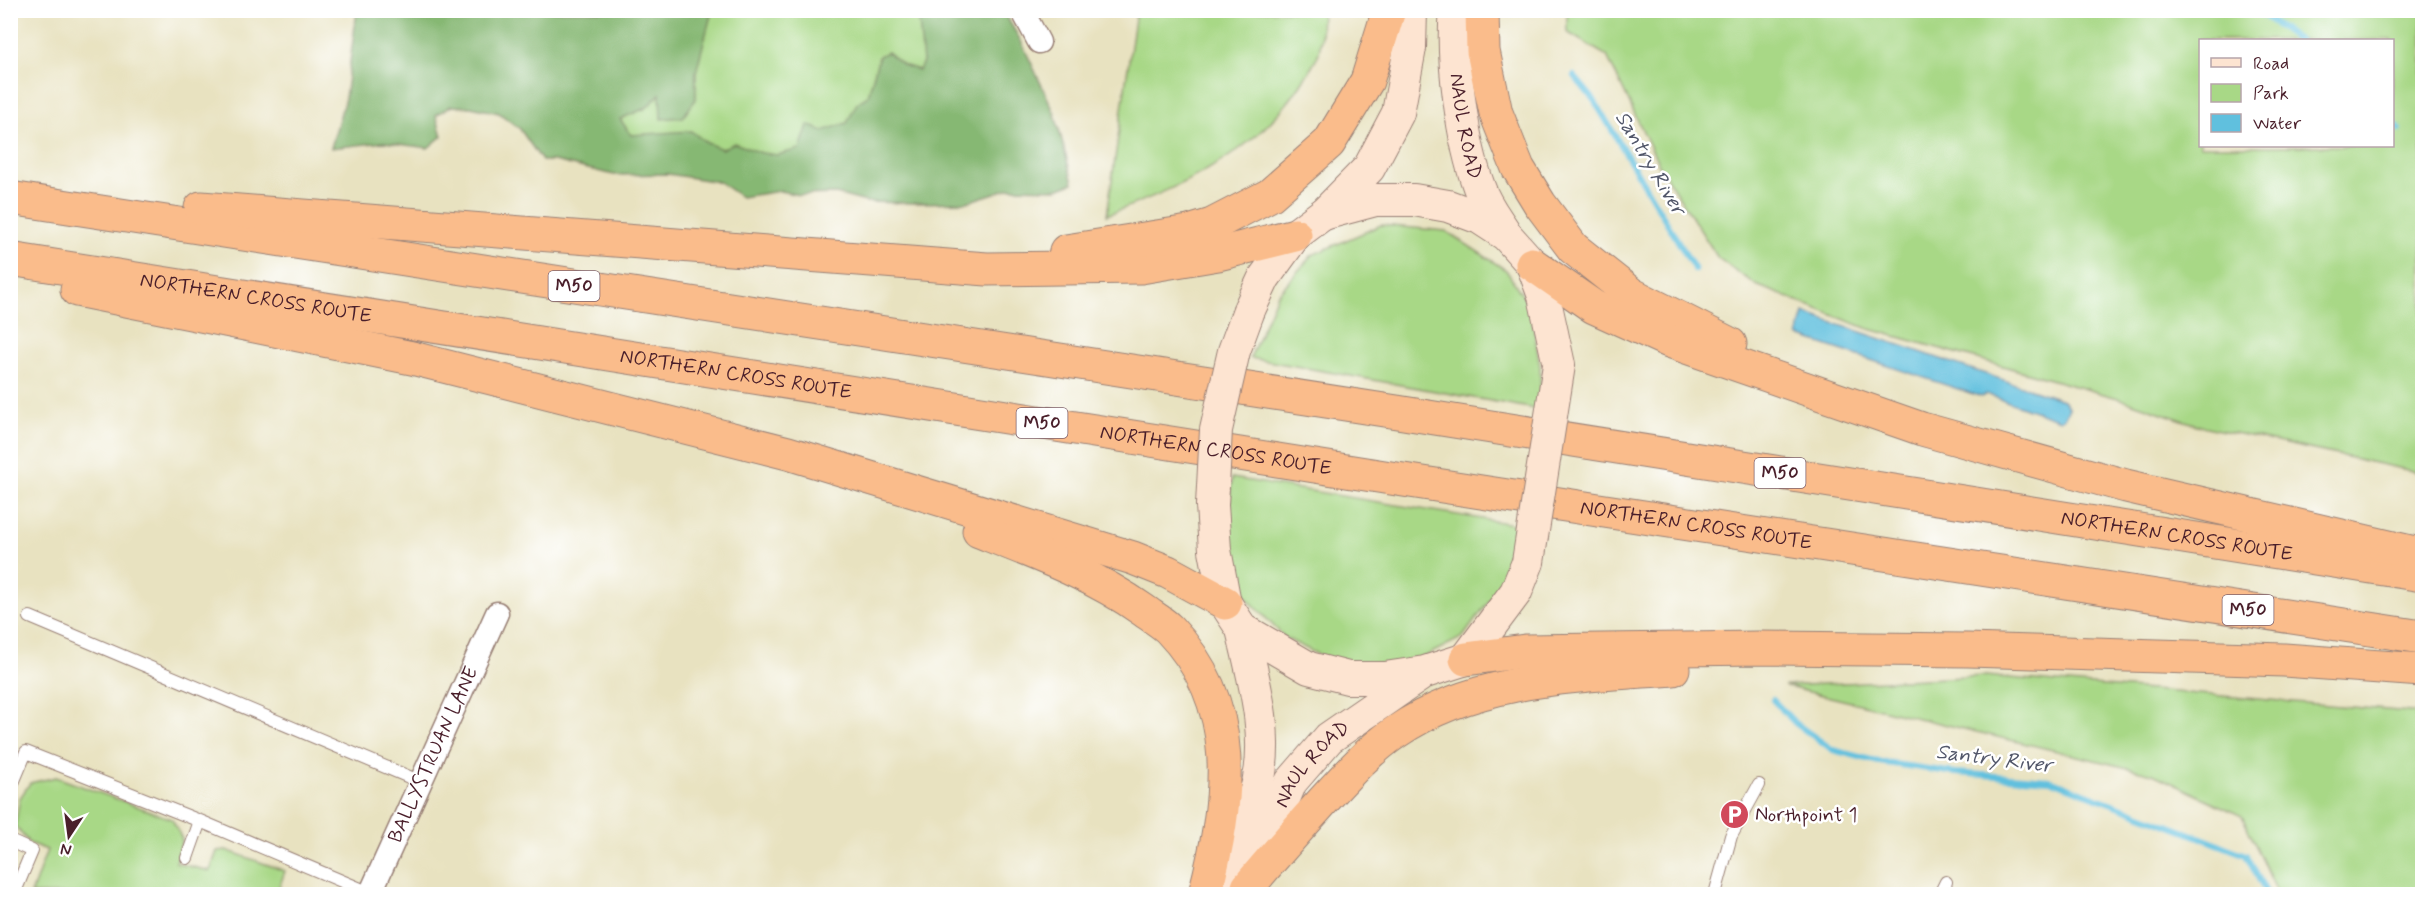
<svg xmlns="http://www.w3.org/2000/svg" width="2433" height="905" viewBox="0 0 2433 905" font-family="Mynerve,sans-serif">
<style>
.green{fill:#a8d886;stroke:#797c58;stroke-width:1.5;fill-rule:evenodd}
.forest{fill:#86b873;stroke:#686c4f;stroke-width:1.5}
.water{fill:#60c0de;stroke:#557084;stroke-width:1.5}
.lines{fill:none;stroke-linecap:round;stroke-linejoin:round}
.stream{stroke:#60c0de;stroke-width:6}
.lane-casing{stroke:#998076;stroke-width:14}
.street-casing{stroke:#998076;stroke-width:25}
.secondary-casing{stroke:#998076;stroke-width:34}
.highway-casing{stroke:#998076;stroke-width:35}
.lane{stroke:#fff;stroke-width:12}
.street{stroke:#fff;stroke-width:22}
.secondary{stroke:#fde4d1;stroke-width:32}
.highway{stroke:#fabc8b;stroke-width:33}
.secondary-bridge-casing{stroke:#998076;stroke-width:34;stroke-linecap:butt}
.secondary-bridge{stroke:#fde4d1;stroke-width:32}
.labels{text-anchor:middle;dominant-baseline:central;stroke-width:5;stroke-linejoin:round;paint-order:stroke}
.shield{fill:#fff;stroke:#80626b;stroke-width:1.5}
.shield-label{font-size:18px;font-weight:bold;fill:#4a1f2b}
.street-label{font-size:20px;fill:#4a1f2b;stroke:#fff}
.poi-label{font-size:20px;fill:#4a1f2b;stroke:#fff;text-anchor:start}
.water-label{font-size:21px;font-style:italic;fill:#52576a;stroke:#fff}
</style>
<rect width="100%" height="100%" fill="#fff"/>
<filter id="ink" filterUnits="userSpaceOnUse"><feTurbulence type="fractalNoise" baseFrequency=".0167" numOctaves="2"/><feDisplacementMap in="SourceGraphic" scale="12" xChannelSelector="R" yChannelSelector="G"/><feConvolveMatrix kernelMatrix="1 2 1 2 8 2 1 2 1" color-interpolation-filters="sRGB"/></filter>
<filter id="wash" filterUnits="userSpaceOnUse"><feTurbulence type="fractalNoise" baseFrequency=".008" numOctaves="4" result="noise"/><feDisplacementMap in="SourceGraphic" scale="24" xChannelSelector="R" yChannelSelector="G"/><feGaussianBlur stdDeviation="1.35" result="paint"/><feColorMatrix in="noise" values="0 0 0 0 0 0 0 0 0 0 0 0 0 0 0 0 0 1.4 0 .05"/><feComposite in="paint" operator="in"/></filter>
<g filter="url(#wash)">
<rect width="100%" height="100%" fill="#e8e2c0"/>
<path class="green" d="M947 10 929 65 796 177 622 147 609 129 696 11Z
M1567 10 2422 11V473L2197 425 2118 398 1866 328 1756 285 1718 258 1660 167 1607 56 1567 32ZM2392 40V146H2200V40Z
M1136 11H1322C1321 24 1322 39 1319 52 1316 63 1307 74 1301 84 1255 155 1184 185 1107 215Z
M1381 225 1446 231 1506 270 1530 307 1540 366 1541 410 1250 358 1277 295 1312 255Z
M1232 478 1519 525 1501 584 1463 637 1408 665 1335 663 1285 638 1244 595 1226 538Z
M1986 676 2422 713V894H2278L2242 816 2153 774 1784 686Z
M56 777 172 819 182 839 176 863 210 871 217 851 226 850 285 871 277 894H31L47 850 29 843 15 826 20 798 30 783Z"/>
<path class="forest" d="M1003 11 1021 41 1055 114 1073 183 1057 189 1010 188 967 202 914 203 866 202 836 194 799 195 780 191 741 197 719 182 668 174 614 175 554 161H542L520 129 499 113 471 107 451 106 436 115 442 136 428 148 384 142 331 148 345 98 357 11H712L696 72V99L683 117 661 119 660 94 646 108 620 119 631 135 691 131 707 143 722 149 734 143 762 153 777 155 800 149 808 125 823 131 847 123 857 103 868 96 879 56 887 52 903 65 919 70 923 62 918 11Z"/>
<path class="water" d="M1804 313 2063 400 2069 408 2064 417 2060 420 1986 394 1982 397 1798 336Z"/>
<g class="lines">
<path class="stream" d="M2256 10 2298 40
M1574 76 1594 100 1695 270
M2392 121 2400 130
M1773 700 1795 723 1833 750 1879 762 1956 773 2050 780 2246 855 2267 894"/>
</g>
</g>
<g filter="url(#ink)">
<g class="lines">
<defs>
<path id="lane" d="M30 617 421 782
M10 790 26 752 200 821 370 893
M10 841 32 851 14 894
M187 858 200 821
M1715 894 1731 836 1759 785
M1940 894 1946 882"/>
<g id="street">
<path d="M1022 10 1039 42"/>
<path id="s1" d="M370 894 497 613"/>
</g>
<g id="secondary">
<path id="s2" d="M1456 10C1451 59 1462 141 1479 187 1484 203 1495 217 1504 231"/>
<path d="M1324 214 1369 168 1398 113 1410 48 1411 10"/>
<path d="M1249 310 1264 278 1295 235 1323 214 1375 200H1414L1448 206 1480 218 1506 235 1532 264 1544 296 1559 365"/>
<path d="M1212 505 1215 550 1225 603 1242 629 1309 668 1348 678H1385L1425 672 1466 659 1516 592 1528 562"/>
<path id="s3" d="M1250 881 1291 782 1329 738 1419 676"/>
<path d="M1217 894C1231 858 1248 821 1258 783 1270 733 1253 678 1242 629"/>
</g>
<g id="highway">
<path d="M1482 10 1483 51 1496 113 1518 168 1540 204 1573 248 1631 294 1730 344"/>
<path id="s4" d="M10 198 1397 412 2422 575"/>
<path d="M201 208 987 269 1141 267 1218 254 1295 235"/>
<path d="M1066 251 1189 232 1212 225 1270 195 1329 143 1367 81 1389 10"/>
<path id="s5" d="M10 259 1397 479 2422 637"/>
<path d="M1532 264 1594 307 1669 341 1922 429 2126 486 2415 553"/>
<path d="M77 290 412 358 788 453 1133 558 1168 572 1225 603"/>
<path d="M979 531C1035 553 1094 575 1143 610 1151 616 1162 622 1169 629 1243 706 1229 801 1205 894"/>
<path d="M1466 659 1525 651 1759 648 1968 650 2284 660 2422 670"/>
<path d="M1248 887C1272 858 1297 830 1323 801 1345 777 1368 751 1396 732 1476 677 1579 676 1673 669"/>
</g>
</defs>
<use href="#lane" class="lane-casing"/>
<use href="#street" class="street-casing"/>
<use href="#secondary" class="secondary-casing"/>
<use href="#highway" class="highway-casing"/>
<use href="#lane" class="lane"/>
<use href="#street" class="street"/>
<use href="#secondary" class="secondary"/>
<use href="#highway" class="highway"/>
<defs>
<path id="secondary-bridge" d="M1212 505 1216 430 1234 351 1249 310
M1528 562 1559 365"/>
</defs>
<use href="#secondary-bridge" class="secondary-bridge-casing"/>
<use href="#secondary-bridge" class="secondary-bridge"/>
</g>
</g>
<defs>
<symbol id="parking-disc" viewBox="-11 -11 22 22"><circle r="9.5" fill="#d1495b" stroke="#fff"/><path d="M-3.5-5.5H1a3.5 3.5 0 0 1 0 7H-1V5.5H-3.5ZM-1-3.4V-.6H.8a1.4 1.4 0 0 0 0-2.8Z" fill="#fff"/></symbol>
</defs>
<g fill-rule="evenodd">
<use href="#parking-disc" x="1718" y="798" width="33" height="33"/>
</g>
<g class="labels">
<g class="shield">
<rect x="548.5" y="271" width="51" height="30" rx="4.5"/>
<rect x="1016.5" y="408" width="51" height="30" rx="4.5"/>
<rect x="1754.5" y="458" width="51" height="30" rx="4.5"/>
<rect x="2222.5" y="595" width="51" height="30" rx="4.5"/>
</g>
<g class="shield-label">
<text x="574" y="286">M50</text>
<text x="1042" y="423">M50</text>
<text x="1780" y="473">M50</text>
<text x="2248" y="610">M50</text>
</g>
<g class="street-label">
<text stroke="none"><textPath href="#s2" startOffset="117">NAUL ROAD</textPath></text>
<text stroke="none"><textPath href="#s5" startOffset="249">NORTHERN CROSS ROUTE</textPath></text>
<text stroke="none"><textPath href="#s5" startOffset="735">NORTHERN CROSS ROUTE</textPath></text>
<text stroke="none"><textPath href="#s5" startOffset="1221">NORTHERN CROSS ROUTE</textPath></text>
<text stroke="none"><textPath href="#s5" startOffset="1707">NORTHERN CROSS ROUTE</textPath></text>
<text stroke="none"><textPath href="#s4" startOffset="2193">NORTHERN CROSS ROUTE</textPath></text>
<text stroke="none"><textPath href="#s1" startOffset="153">BALLYSTRUAN LANE</textPath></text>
<text stroke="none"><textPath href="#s3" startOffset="134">NAUL ROAD</textPath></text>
</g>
<g class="poi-label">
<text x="1755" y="815">Northpoint 1</text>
</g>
<g class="water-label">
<text transform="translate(1650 163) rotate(59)">Santry River</text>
<text transform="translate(1994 759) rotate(7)">Santry River</text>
</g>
</g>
<rect width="2433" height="905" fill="none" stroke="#fff" stroke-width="36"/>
<rect x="2199" y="39" width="195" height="108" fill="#ffffff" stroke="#b7a5aa" stroke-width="1.5"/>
<rect x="2211" y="58" width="30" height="9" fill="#fde4d1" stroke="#b7a5aa" stroke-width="1.5"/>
<text x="2253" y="69" font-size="18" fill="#4a1f2b">Road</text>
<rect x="2211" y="84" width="30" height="18" fill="#a8d886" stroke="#b7a5aa" stroke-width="1.5"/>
<text x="2253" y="99" font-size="18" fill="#4a1f2b">Park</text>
<rect x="2211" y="114" width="30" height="18" fill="#60c0de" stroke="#b7a5aa" stroke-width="1.5"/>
<text x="2253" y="129" font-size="18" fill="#4a1f2b">Water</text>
<g transform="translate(69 836) rotate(193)" stroke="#ffffff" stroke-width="4.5" paint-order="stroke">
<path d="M0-4.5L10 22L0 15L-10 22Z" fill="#4a1f2b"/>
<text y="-9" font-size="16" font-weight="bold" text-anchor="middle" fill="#4a1f2b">N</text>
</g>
</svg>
